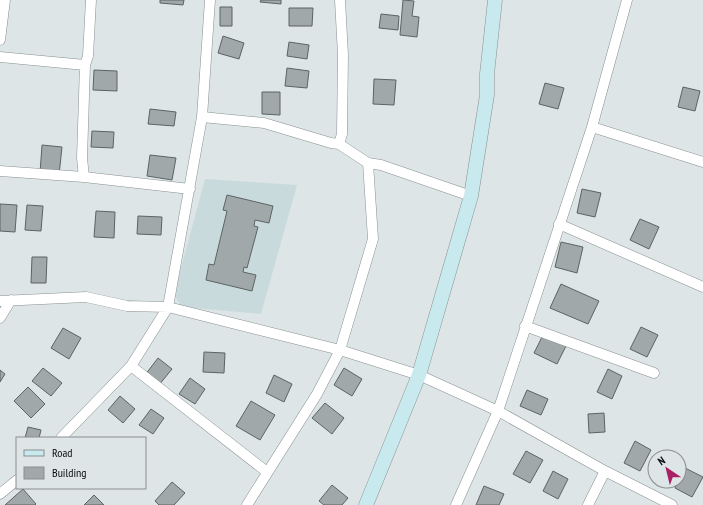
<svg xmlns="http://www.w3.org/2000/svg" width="703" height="505" viewBox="0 0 703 505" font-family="'PT Sans Narrow',sans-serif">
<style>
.built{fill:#c9dadd}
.building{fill:#a1a8a9;stroke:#5c6364}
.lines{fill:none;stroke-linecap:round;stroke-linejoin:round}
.street-casing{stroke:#899091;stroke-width:11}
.secondary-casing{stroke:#899091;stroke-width:15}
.street{stroke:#fff;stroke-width:10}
.secondary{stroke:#c8e9ed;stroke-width:14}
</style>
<rect width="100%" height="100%" fill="#dee5e6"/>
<path class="built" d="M205 179 297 185 261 314 181 307 174 294Z"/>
<path class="building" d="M160 0H184L183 5 160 3Z
M261 0H281V4L260 2Z
M403 0 414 1 412 16 419 17 417 37 400 35Z
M220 7H232V26H220Z
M289 8H313L312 26H289Z
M381 14 399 16 398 30 379 28Z
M223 36 244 43 239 59 218 53Z
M289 42 309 45 307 59 287 56Z
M287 68 309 71 307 88 285 86Z
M94 70 117 71V91L93 90Z
M374 79 396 80 394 105 373 104Z
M545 83 564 88 558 109 539 104Z
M683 87 700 91 695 111 678 107Z
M262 92H280V115L262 114Z
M150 109 176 112 174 126 148 124Z
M92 131 114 132 113 148 91 147Z
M42 145 62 147 59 175 40 173Z
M150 155 176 158 172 180 147 176Z
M582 189 601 193 595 217 577 213Z
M227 195 273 206 269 223 255 220 254 226 258 227 247 268 244 267 243 272 256 275 252 291 206 280 209 264 214 265 227 211 223 210Z
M0 204 17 205 15 232 0 231Z
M27 205 43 206 41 231 25 230Z
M96 211 115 212 114 238 94 237Z
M138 216 162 217 161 235 137 234Z
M640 219 659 227 649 249 630 240Z
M561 242 583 247 577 273 555 267Z
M32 257H47L46 283H31Z
M561 284 599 301 588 324 550 308Z
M641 327 658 335 647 357 630 349Z
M63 328 81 338 69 359 51 348Z
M543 335 566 346 557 364 534 353Z
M204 352 225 353 224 373 203 372Z
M158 358 172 369 159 385 145 375Z
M43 368 62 383 51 396 32 381Z
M344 368 362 379 352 396 334 385Z
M608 369 622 376 612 399 597 392Z
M0 370 5 374 0 382Z
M274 375 292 384 284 402 266 393Z
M190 378 205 389 195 404 179 394Z
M28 387 45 404 31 418 14 401Z
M527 390 548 399 541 415 520 406Z
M120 396 135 409 123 423 108 410Z
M251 401 275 415 260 440 236 426Z
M325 403 344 418 332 434 312 418Z
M151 409 164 418 153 434 139 425Z
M604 413 605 432 589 433 588 414Z
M28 427 41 430 39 438H25Z
M635 441 651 450 640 471 624 463Z
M526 451 543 460 530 483 513 474Z
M685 468 703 477 692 497 675 488Z
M553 471 568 479 558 499 543 491Z
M172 482 185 493 174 505H159L155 501Z
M332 485 348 498 342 505H324L319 501Z
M484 486 504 494 499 505H476Z
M23 489 36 504 35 505H5Z
M94 495 104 505H84Z"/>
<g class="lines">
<defs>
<path id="street" d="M91 0 88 56 85 65 82 158 84 177 190 189
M210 0 202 117 168 307 340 350 419 375 498 411 605 471 672 505
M627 0 592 127 703 162
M0 40 5 0
M0 57 85 65
M202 117 264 123 331 143 339 144 368 163 381 165 471 196
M339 144 342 134 343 55 340 0
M0 171 84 177
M559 224 703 287
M0 301 86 297 127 306 168 307 131 366 61 438
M0 318 11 300
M525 326 654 373
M131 366 267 472
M0 494 17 480
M247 505 317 394 340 350 373 239 368 163
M456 505 498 411 592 127
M588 505 605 471"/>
<path id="secondary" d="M366 505 419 375 471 196 487 95V74L495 0"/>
</defs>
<use href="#street" class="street-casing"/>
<use href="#secondary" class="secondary-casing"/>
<use href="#street" class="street"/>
<use href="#secondary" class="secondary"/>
</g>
<rect x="16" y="437" width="130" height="52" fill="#dee5e6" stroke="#898e8f"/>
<rect x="24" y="450" width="20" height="6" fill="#c8e9ed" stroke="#898e8f"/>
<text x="52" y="457" font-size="12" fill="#090c0c">Road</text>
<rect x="24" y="467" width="20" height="12" fill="#a1a8a9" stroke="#898e8f"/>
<text x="52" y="477" font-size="12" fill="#090c0c">Building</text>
<g transform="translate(667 469) rotate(325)"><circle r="19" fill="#dee5e6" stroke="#898e8f"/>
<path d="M0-3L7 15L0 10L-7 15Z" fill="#a92065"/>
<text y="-6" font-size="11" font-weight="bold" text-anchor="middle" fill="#090c0c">N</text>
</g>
</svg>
